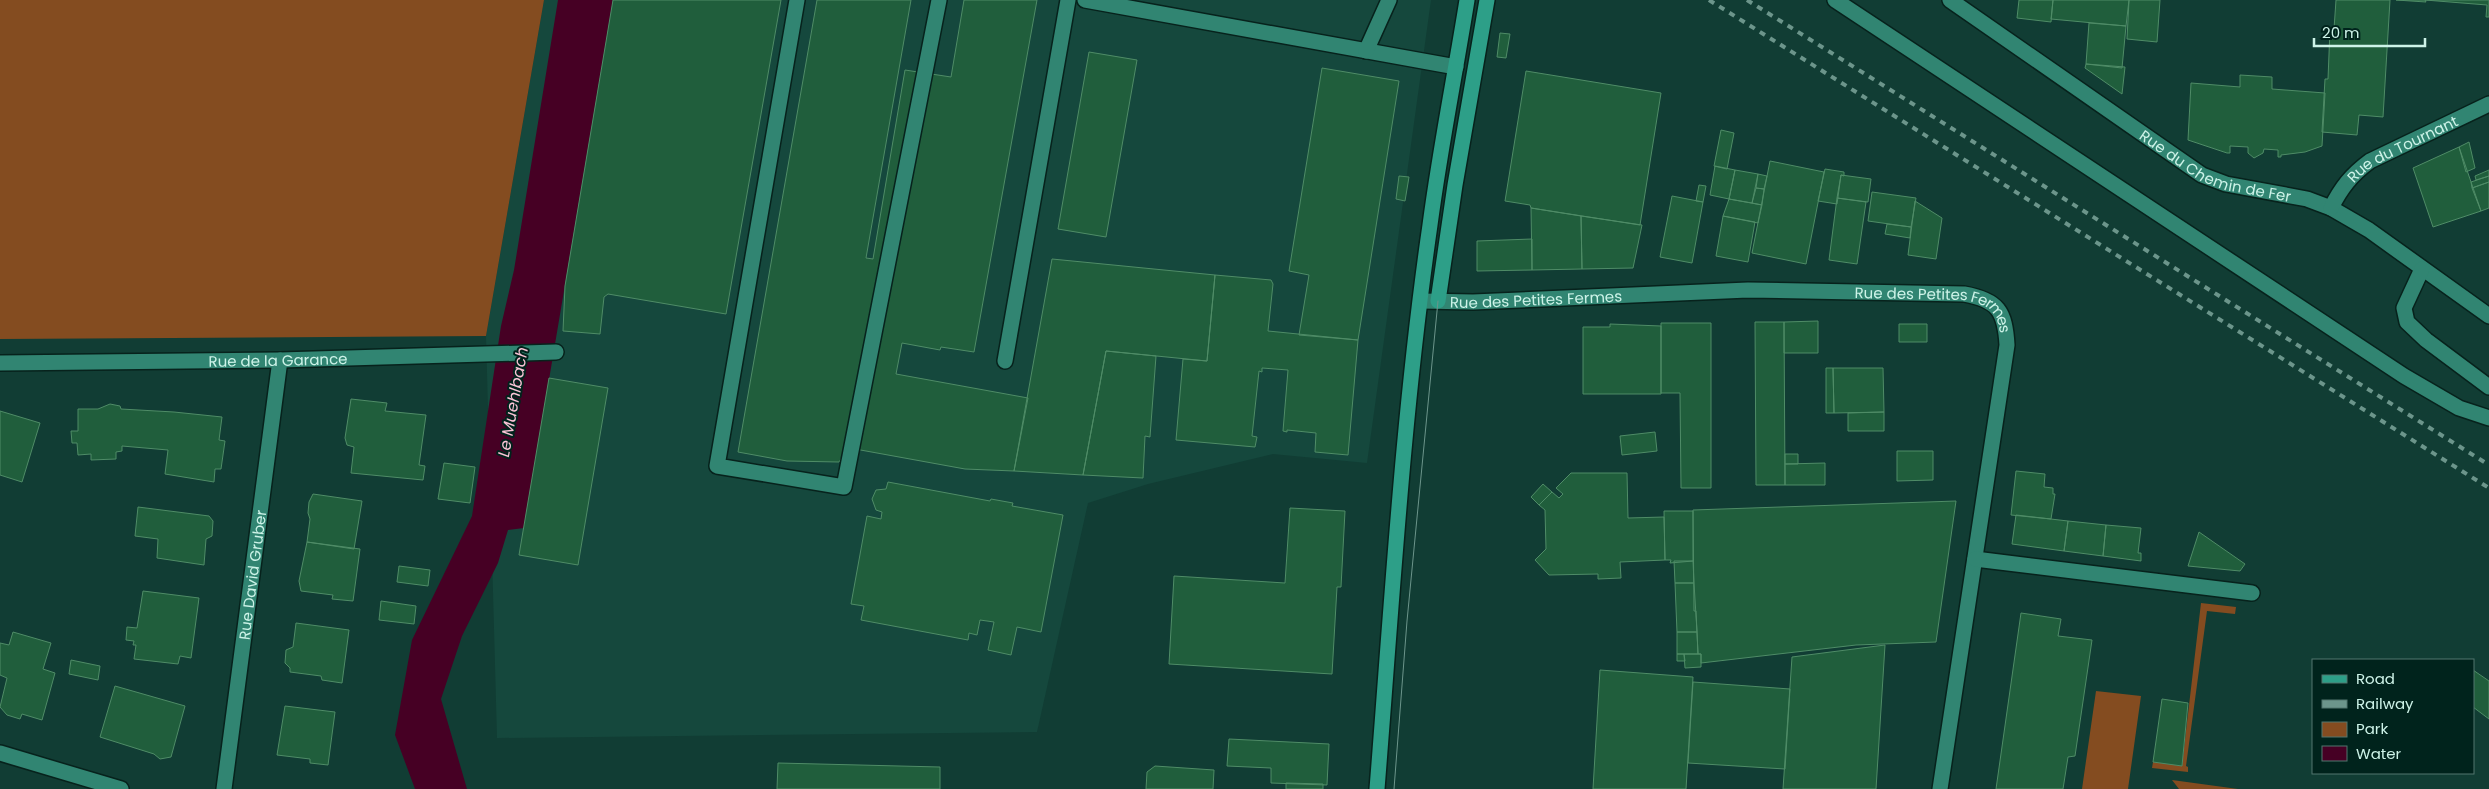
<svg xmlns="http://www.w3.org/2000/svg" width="2489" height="789" viewBox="0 0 2489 789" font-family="Poppins,sans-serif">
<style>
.built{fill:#15483d}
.green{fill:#844c20}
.water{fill:#460024}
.building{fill:#205e3c;stroke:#4f8c67}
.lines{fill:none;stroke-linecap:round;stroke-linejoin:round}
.minor-casing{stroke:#07221c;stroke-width:18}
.major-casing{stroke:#07221c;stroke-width:18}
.minor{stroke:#318572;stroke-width:15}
.major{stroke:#2d9f88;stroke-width:15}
.tram{stroke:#6c958b;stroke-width:1}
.rail{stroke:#6c958b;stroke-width:4;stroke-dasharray:6 6;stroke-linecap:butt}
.labels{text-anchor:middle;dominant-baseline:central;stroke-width:4;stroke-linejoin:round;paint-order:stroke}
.street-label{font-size:15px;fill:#cdf3e8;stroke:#00231c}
.water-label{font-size:16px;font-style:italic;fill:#fbc4d7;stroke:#00231c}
</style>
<rect width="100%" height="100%" fill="#113d34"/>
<path class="built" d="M544 0H1431L1367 463 1273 454 1148 484 1088 503 1037 732 497 738 486 336Z"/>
<path class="green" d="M0 0H544L486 336 0 339Z
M2201 603 2236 607 2235 614 2207 611 2186 766 2188 767V772L2152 768 2153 762 2182 765Z
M2096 691 2141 696 2128 789H2082Z
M2172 780 2238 789H2179Z"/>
<path class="water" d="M558 0H613L524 528 508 530 498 563 462 636 441 699 467 789H415L395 735 412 640 472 516 501 326 514 270Z"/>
<path class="building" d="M613 0H781L726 314 608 294 604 297 600 334 563 331 565 286Z
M817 0H911L866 258 873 259 905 70 951 77 964 0H1037L974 352 941 347 940 350 902 343 896 374 1028 398 1014 471 965 469 844 447 843 456 839 462 787 461 738 452Z
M2019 0H2053L2051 22 2017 18Z
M2053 0H2129L2126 26 2051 19Z
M2129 0H2160L2157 42 2127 39Z
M2336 0H2390L2383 117 2359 115 2357 135 2322 132 2325 79H2328L2330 29H2334Z
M2396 0H2425L2426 2Z
M2425 0H2489V17H2486L2487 5Z
M2089 23 2126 26 2122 68 2086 64Z
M1500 33 1510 34 1506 58 1497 57Z
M1089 52 1137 60 1106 237 1058 229Z
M2086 64 2125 67 2122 94 2085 68Z
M1322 68 1399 81 1358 340 1299 335 1309 275 1289 271Z
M1526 71 1661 93 1640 225 1531 208 1530 205 1505 201Z
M2240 75 2272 77V89L2325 93 2322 146 2305 152 2281 155V157H2278V150L2264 149 2263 153 2254 158 2248 153V147L2230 146V153H2227L2188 140 2191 83 2240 87Z
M1721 130 1734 133 1727 169 1714 166Z
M2469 142 2475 168 2466 172 2459 147Z
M2459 147 2481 211 2433 227 2413 168Z
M1770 161 1824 172 1806 264 1752 253Z
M1715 166 1735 170 1729 199 1710 195Z
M1825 169 1844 172V176L1841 175 1837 204 1818 201Z
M1735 170 1758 174 1752 203 1729 199Z
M2489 170V176L2476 180 2475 176Z
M1758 174 1767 176 1764 189 1756 188Z
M1841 175 1871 179 1868 202 1837 198Z
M1399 176 1409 177 1405 201 1396 199Z
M2489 176V182L2472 188 2471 182Z
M2489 182V208L2481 211 2472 188Z
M1699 185 1706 186 1703 202 1696 201Z
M1756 188 1764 189 1762 205 1752 203Z
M1872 192 1916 198 1911 227 1868 221Z
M1672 196 1703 202 1692 263 1660 257Z
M1837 198 1866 202 1857 264 1829 260Z
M1729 199 1762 205 1758 223 1723 216Z
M1915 201 1942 218 1936 259 1908 255Z
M1531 208 1581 216 1582 269 1532 270Z
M1581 216 1642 225 1633 268 1582 269Z
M1723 216 1755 222 1748 262 1716 256Z
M1887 224 1911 227 1910 238 1885 234Z
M1532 239V270L1477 271V241Z
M1052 259 1215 275 1207 361 1106 351 1083 475 1014 471Z
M1215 275 1271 280 1273 284 1268 331 1358 340 1348 455 1315 452 1316 433 1287 430V432L1283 431 1288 370 1262 368V372L1259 371 1252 436 1257 437 1255 447 1176 440 1183 359 1207 361Z
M1818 321V353H1784V322Z
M1755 322H1784L1785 485H1756Z
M1661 323H1711V488H1681L1680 393H1661Z
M1610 324 1661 326V394H1583V327H1610Z
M1899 324H1927V342H1899Z
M1106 351 1156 356 1150 437 1145 436 1143 478 1083 475Z
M1826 368H1833L1834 413H1826Z
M1833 368H1883L1884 412 1834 413Z
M549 378 608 388 578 565 519 555Z
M351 399 387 403 385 411 426 415 419 465 425 466 423 480 351 473 354 447 347 445 345 438Z
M110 404 120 406 121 409 174 412 222 417 219 440 225 441 221 469H215L214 482 165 474 168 450 122 446V451L116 452V459L91 460V454L78 455 77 443H72L71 431H78V409H98Z
M0 411 40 423 22 482 0 475Z
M1884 412V431H1848V413Z
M1655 432 1657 451 1622 455 1620 436Z
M1897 451H1933V480L1897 481Z
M1785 454H1798V464H1785Z
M444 463 475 467 470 503 438 499Z
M1825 463V485H1785V464Z
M2016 471 2045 474 2044 487 2053 488V494H2055L2051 519 2011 515Z
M1571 473H1627L1628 518 1664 517 1665 560 1620 562 1621 578 1598 579V574L1549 575 1535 560 1546 549 1545 510 1539 505 1552 492 1559 498 1563 494 1556 488Z
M888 482 990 501 991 499 1013 503 1012 506 1063 515 1041 632 1017 627 1011 655 988 650 994 622 980 620 977 635 969 633 968 640 861 620 864 606 851 604 867 516 881 519 882 512 876 510 872 499 876 490 886 489Z
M1543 484 1552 492 1539 505 1531 497Z
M313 494 362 501 354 549 307 542 310 519 308 513 309 502Z
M1956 501 1936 642 1856 645 1701 663V654H1698L1696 611H1694L1693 510Z
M138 507 209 516 213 521 212 536 206 539 204 565 157 558 158 539 135 536Z
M1290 508 1345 511 1341 587H1337L1332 674 1169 664 1174 576 1285 583Z
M1664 511H1693V561L1670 563 1671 560H1665Z
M2016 515 2068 521 2064 551 2012 544Z
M2068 521 2106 525 2103 556 2064 551Z
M2106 525 2141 528 2138 553H2141V561L2103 556Z
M2199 532 2245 564 2240 571 2188 566Z
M307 542 360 549 353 601 332 599 333 595 301 591 299 581Z
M1674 561H1693L1694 583H1675Z
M399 566 430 570 428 586 397 582Z
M1675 583H1694L1697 632H1677Z
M143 591 199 598 191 658 180 656 178 664 134 659 136 645H133L134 641 126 640 127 627 137 628Z
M381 601 416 606 414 624 379 620Z
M2021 613 2061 619 2058 636 2092 640 2075 756 2068 757 2063 789H1996Z
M296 623 349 630 342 683 322 680 321 676 290 672V668L285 663 286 650 293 647Z
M13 632 51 643 43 669 55 673 42 720 22 714 20 719 7 715 0 707 7 678 0 675V643L9 645Z
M1677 632H1697L1698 654H1677Z
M1885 645 1876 789H1783L1792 657Z
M1677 654H1684L1685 661H1677Z
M1684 654H1701V667L1685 668Z
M71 660 100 666 98 680 69 674Z
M1600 670 1693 677 1686 789H1593Z
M2473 670 2489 681V719L2473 707Z
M1693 682 1790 689 1785 769 1688 763Z
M115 686 185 706 171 757 160 759 154 754 100 737Z
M2162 699 2188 703 2182 766 2153 762Z
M285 706 335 712 328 765 310 763V759L277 755Z
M1229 739 1329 744 1327 785 1271 783V768L1227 766Z
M778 763 940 767V789H777Z
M1155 766 1214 770 1213 789H1146L1147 772Z
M1286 783 1323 784V789H1286Z"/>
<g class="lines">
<defs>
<g id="minor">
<path d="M797 0 717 466 844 487 939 0"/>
<path d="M1085 0 1456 67"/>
<path d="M1835 0 2404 376 2459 408 2489 418"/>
<path id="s1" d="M1950 0 2202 175 2226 184 2307 199 2331 208 2369 230 2489 316"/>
<path d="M1366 51 1389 0"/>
<path id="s2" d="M2331 208C2341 188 2351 175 2370 161L2489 104"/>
<path d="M2422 269 2404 308 2407 322 2426 340 2489 387"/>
<path id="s3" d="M1421 301 1473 302 1748 290 1964 294C1998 300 2005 311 2007 345L1940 789"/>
<path d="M1005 361 1068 0"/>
<path id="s4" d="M0 363 280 360 556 352"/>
<path d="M1975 559 2252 593"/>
<path d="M0 753 121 789"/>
<path id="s5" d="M224 789 280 360"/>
</g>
<path id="major" d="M1438 301 1455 185 1487 0
M1377 789C1392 601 1403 412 1430 225 1440 149 1455 75 1467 0"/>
</defs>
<use href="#minor" class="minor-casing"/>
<use href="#major" class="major-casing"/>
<use href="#minor" class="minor"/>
<use href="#major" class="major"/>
<path class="tram" d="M1394 789 1407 621 1438 301"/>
<path class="rail" d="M1709 0 2489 488
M1747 0 2489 465"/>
</g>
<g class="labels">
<g class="street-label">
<text stroke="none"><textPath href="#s2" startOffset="96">Rue du Tournant</textPath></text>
<text stroke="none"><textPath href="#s1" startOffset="316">Rue du Chemin de Fer</textPath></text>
<text stroke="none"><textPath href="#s3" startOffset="115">Rue des Petites Fermes</textPath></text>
<text stroke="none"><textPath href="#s3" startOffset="520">Rue des Petites Fermes</textPath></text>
<text stroke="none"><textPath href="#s4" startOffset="278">Rue de la Garance</textPath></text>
<text stroke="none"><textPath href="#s5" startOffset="216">Rue David Gruber</textPath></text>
</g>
<g class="water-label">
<text transform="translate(513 402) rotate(-80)">Le Muehlbach</text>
</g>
</g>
<rect x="2312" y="659" width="162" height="115" fill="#00231c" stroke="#52766e"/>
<rect x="2322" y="675" width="25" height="8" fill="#2d9f88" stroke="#52766e"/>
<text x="2356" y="684" font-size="15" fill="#cdf3e8">Road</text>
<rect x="2322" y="700" width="25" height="8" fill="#6c958b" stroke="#52766e"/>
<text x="2356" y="709" font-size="15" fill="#cdf3e8">Railway</text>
<rect x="2322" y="722" width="25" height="15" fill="#844c20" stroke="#52766e"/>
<text x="2356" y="734" font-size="15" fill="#cdf3e8">Park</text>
<rect x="2322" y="746" width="25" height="15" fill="#460024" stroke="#52766e"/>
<text x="2356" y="759" font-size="15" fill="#cdf3e8">Water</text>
<path d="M2314 38v8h111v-8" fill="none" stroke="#cdf3e8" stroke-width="2.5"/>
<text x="2322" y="38" font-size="15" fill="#cdf3e8" stroke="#00231c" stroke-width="4" paint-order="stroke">20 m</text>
</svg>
